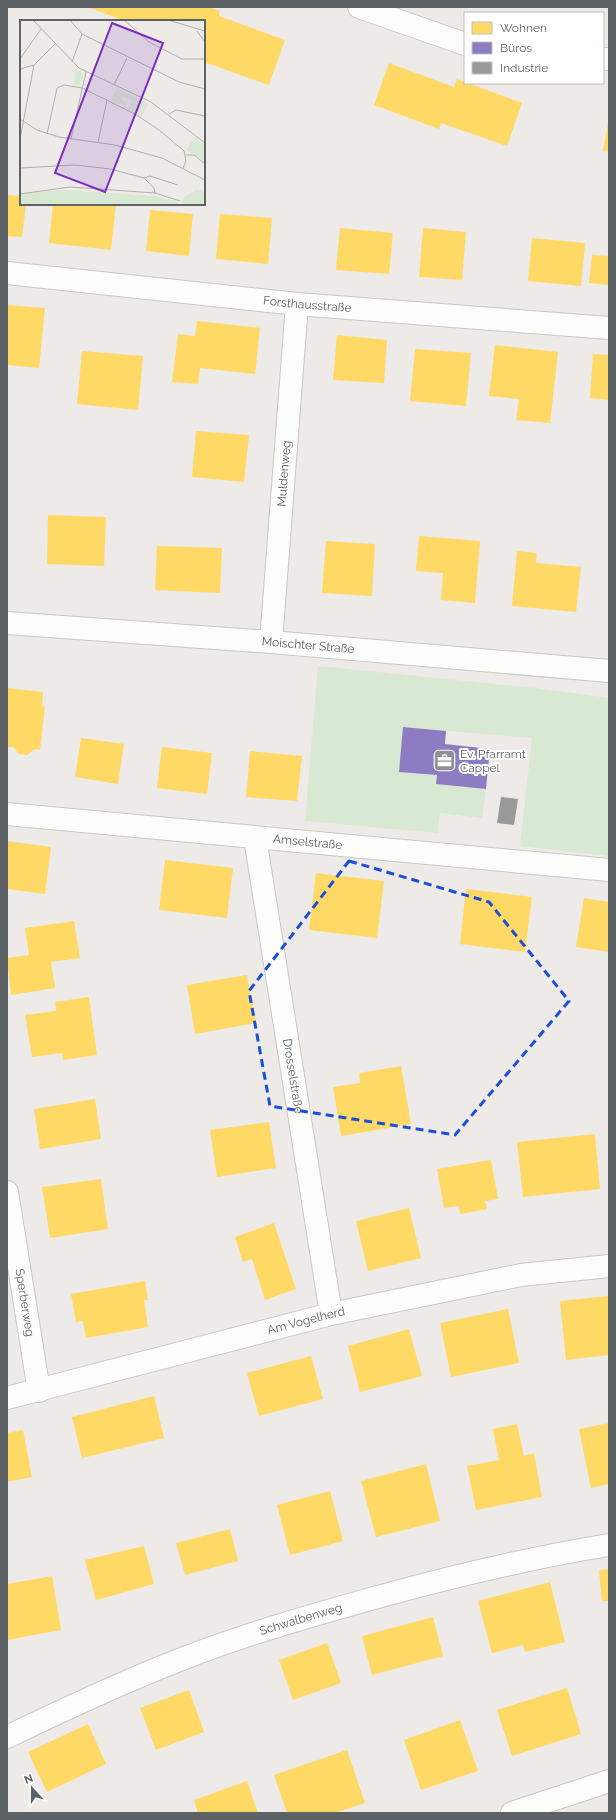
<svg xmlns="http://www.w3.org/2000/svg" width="616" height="1820" viewBox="0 0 616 1820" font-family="Raleway,sans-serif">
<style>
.green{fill:#d9e8d2}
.homes{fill:#ffd966}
.offices{fill:#8e7cc3}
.industry{fill:#999}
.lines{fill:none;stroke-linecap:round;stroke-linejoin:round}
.street-casing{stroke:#c8c8c8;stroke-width:24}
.secondary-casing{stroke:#c8c8c8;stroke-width:24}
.street{stroke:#fcfcfb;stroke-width:22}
.secondary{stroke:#fcfcfb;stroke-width:22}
.marked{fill:none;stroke:#1d4ed8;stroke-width:3;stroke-dasharray:8 5;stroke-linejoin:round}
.labels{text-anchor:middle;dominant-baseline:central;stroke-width:4;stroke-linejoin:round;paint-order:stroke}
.street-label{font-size:12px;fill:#5c6265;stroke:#fff}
.poi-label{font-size:12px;fill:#5c6265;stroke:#fff;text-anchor:start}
.inset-road{fill:none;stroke:#afb0af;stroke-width:1}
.view{fill:#7b2cbf;fill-opacity:0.15;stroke:#7b2cbf;stroke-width:2}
.inset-edge{fill:none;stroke:#5c6265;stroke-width:2}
</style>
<rect width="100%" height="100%" fill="#edeae7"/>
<path class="green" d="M318 666 536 688 609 698V856L520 846 532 738 446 731 399 772 437 775 436 784 486 789 482 818 440 813 438 833 305 821Z"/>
<path class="homes" d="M87 7H208L220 11 219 16 285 40 269 85 204 62V21H125Z
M389 63 454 87 457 79 522 103 507 146 441 123 439 129 374 105Z
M608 123H609V152L603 151Z
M7 195 21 196V204H26L22 237 7 236Z
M53 204H116L111 250 49 243Z
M150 210 193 214 189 256 146 251Z
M220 214 272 218 268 264 216 259Z
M340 228 393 233 389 274 336 270Z
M423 228 466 232 462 280 419 277Z
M532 238 585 243 581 286 528 281Z
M592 255 609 256V285L589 283Z
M7 305 45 308 39 368 7 365Z
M197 321 260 328 255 374 200 368 198 384 172 382 178 334 195 336Z
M337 335 387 340 384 383 333 380Z
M495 345 558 352 550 423 516 420 519 399 489 396Z
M415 349 471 353 466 406 410 401Z
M82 351 143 356 138 410 77 404Z
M593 354 609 355V400L590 398Z
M196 431 249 435 244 482 192 477Z
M48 515 106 517 104 566 47 564Z
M419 536 480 541 475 603 441 600 443 573 416 571Z
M326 541 375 544 372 596 322 593Z
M157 546 222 548 220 593 155 590Z
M517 551 537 553 536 563 581 567 576 612 512 606Z
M7 688 43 692 42 706 45 707 40 750 35 749 27 755 19 754 13 747H7Z
M81 738 124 744 118 784 75 777Z
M162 747 212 753 207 794 157 788Z
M250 751 302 756 297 801 246 797Z
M7 841 51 847 45 894 7 889Z
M165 860 233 868 227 918 159 910Z
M316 873 384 881 377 938 309 930Z
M466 889 532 897 525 952 460 944Z
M584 898 609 902V952L576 947Z
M74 921 80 958 51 962 55 988 11 995 7 958 29 955 25 928Z
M247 975 256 1023 195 1034 187 985Z
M89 997 97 1055 63 1060 62 1053 32 1057 25 1015 56 1011 55 1002Z
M401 1066 411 1124 341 1136 333 1087 360 1083 359 1073Z
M95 1099 101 1139 40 1149 34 1109Z
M269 1122 276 1168 217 1177 210 1130Z
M595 1134 600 1189 523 1197 517 1142Z
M491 1160 498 1199 485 1201 487 1209 460 1214 459 1206 444 1208 437 1169Z
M101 1179 108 1229 50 1238 42 1187Z
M409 1208 421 1258 368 1271 356 1221Z
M274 1223 296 1289 265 1300 252 1259 243 1262 235 1237Z
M145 1281 148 1300H144L148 1327 86 1338 83 1321 76 1322 71 1294Z
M609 1296V1355L566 1360 560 1301Z
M508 1309 519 1363 451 1377 440 1323Z
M409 1329 422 1376 360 1392 348 1346Z
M311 1356 323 1399 259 1416 247 1373Z
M154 1396 164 1438 82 1458 72 1417Z
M609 1423V1484L591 1488 579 1429Z
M517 1424 524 1456 534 1453 542 1497 476 1510 467 1466 499 1460 493 1429Z
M23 1430 32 1477 7 1482V1433Z
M426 1464 440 1521 376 1537 361 1481Z
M330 1491 343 1541 290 1555 277 1505Z
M230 1529 238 1561 185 1575 176 1543Z
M144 1546 154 1584 96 1600 85 1560Z
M609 1569V1601H602L599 1570Z
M52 1576 61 1630 7 1640V1584Z
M550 1582 565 1642 525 1652 523 1645 492 1653 478 1601Z
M433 1617 443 1656 372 1675 362 1636Z
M327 1643 341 1683 293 1700 279 1660Z
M567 1688 581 1734 512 1756 497 1710Z
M189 1690 204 1732 156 1750 140 1708Z
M460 1720 478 1771 421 1790 404 1740Z
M88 1724 106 1764 47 1792 28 1752Z
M347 1750 365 1803 335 1813H287L274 1775Z
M247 1781 258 1813H198L194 1800Z"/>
<path class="offices" d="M403 727 446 731 445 744 490 749 486 789 436 784 437 775 399 772Z"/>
<path class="industry" d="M501 797 518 799 514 825 497 823Z"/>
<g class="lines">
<defs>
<g id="street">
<path d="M359 7 465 44"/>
<path d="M603 59H609"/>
<path id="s1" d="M7 273 297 304 609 328"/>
<path id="s2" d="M271 642 297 304"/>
<path id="s3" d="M7 814 609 870"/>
<path id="s4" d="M255 838 331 1314"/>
<path id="s5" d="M7 1192 39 1391"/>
<path id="s6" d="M7 1398 331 1314 521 1275 609 1266"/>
<path id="s7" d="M7 1737C65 1709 122 1682 182 1659 248 1633 317 1614 385 1595 459 1575 534 1557 609 1545"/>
<path d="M512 1813 609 1781"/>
</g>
<g id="secondary">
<path id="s8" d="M7 623 271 642 609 671"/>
</g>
</defs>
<use href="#street" class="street-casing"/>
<use href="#secondary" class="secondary-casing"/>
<use href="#street" class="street"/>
<use href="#secondary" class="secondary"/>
</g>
<path class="marked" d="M349 861 489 902 569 1001 455 1135 270 1106 249 991Z"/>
<defs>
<symbol id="office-square" viewBox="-11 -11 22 22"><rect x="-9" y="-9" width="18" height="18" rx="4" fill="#8f9292" stroke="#fff"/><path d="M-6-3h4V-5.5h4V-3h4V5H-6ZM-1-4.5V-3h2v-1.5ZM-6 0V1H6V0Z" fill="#fff"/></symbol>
</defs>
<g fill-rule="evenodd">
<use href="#office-square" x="432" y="748" width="25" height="25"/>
</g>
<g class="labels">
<g class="street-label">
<text stroke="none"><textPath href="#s1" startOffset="302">Forsthausstraße</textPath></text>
<text stroke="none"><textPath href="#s2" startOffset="169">Muldenweg</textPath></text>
<text stroke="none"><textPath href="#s8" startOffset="302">Moischter Straße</textPath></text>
<text stroke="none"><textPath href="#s3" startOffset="302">Amselstraße</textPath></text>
<text stroke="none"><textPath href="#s4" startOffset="241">Drosselstraße</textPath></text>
<text stroke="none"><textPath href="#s5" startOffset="112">Sperberweg</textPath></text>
<text stroke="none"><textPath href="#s6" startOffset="309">Am Vogelherd</textPath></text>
<text stroke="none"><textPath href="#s7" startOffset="317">Schwalbenweg</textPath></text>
</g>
<g class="poi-label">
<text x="460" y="754">Ev. Pfarramt<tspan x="460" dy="14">Cappel</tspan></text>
</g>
</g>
<g transform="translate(20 20)">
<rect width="185" height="185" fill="#edeae7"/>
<path d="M55 48 61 51 63 57 59 66 54 65ZM97 68 128 84 122 96 108 89 112 81 102 76 101 79 107 84 106 86 91 81ZM175 117 185 125V142L166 130ZM178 169 185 173V185H163L162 179ZM45 170 134 176 156 181 159 185H0V175L5 173Z" fill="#d9e8d2"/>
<path class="inset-road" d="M13 0 59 48 131 82 185 123M50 0 62 14 52 42M104 0 129 22 162 39H185M148 0 185 11M177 11 185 22M62 14 159 62 185 69M0 39 21 9M0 49 14 45 36 23M94 65 107 38M149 94 156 90 185 96M0 99 17 110 39 117 95 125 142 138 185 160M27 114 37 68 44 65 62 68 115 94 139 110 164 131 166 141 163 148M0 119 14 45M51 119 66 52M78 122 87 80M166 135H174L185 144M0 148 55 145 90 149 124 158 134 168 135 173M124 158 130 156 158 165M0 174 50 167 135 173 160 181"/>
<path class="view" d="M92 3 143 23 85 172 35 153Z"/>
<rect width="185" height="185" class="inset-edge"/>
</g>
<rect width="616" height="1820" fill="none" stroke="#5c6265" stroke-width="16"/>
<rect x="464" y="12" width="140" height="72" fill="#ffffff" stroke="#bec0c1"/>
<rect x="472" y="22" width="20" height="12" fill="#ffd966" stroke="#bec0c1"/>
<text x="500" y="32" font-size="12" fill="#5c6265">Wohnen</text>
<rect x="472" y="42" width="20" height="12" fill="#8e7cc3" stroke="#bec0c1"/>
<text x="500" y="52" font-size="12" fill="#5c6265">Büros</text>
<rect x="472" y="62" width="20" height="12" fill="#999999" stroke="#bec0c1"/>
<text x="500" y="72" font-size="12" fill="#5c6265">Industrie</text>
<g transform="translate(32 1788) rotate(339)" stroke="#ffffff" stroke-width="3" paint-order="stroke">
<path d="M0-3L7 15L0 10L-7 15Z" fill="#5c6265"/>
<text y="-6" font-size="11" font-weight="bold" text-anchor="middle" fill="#5c6265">N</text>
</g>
</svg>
